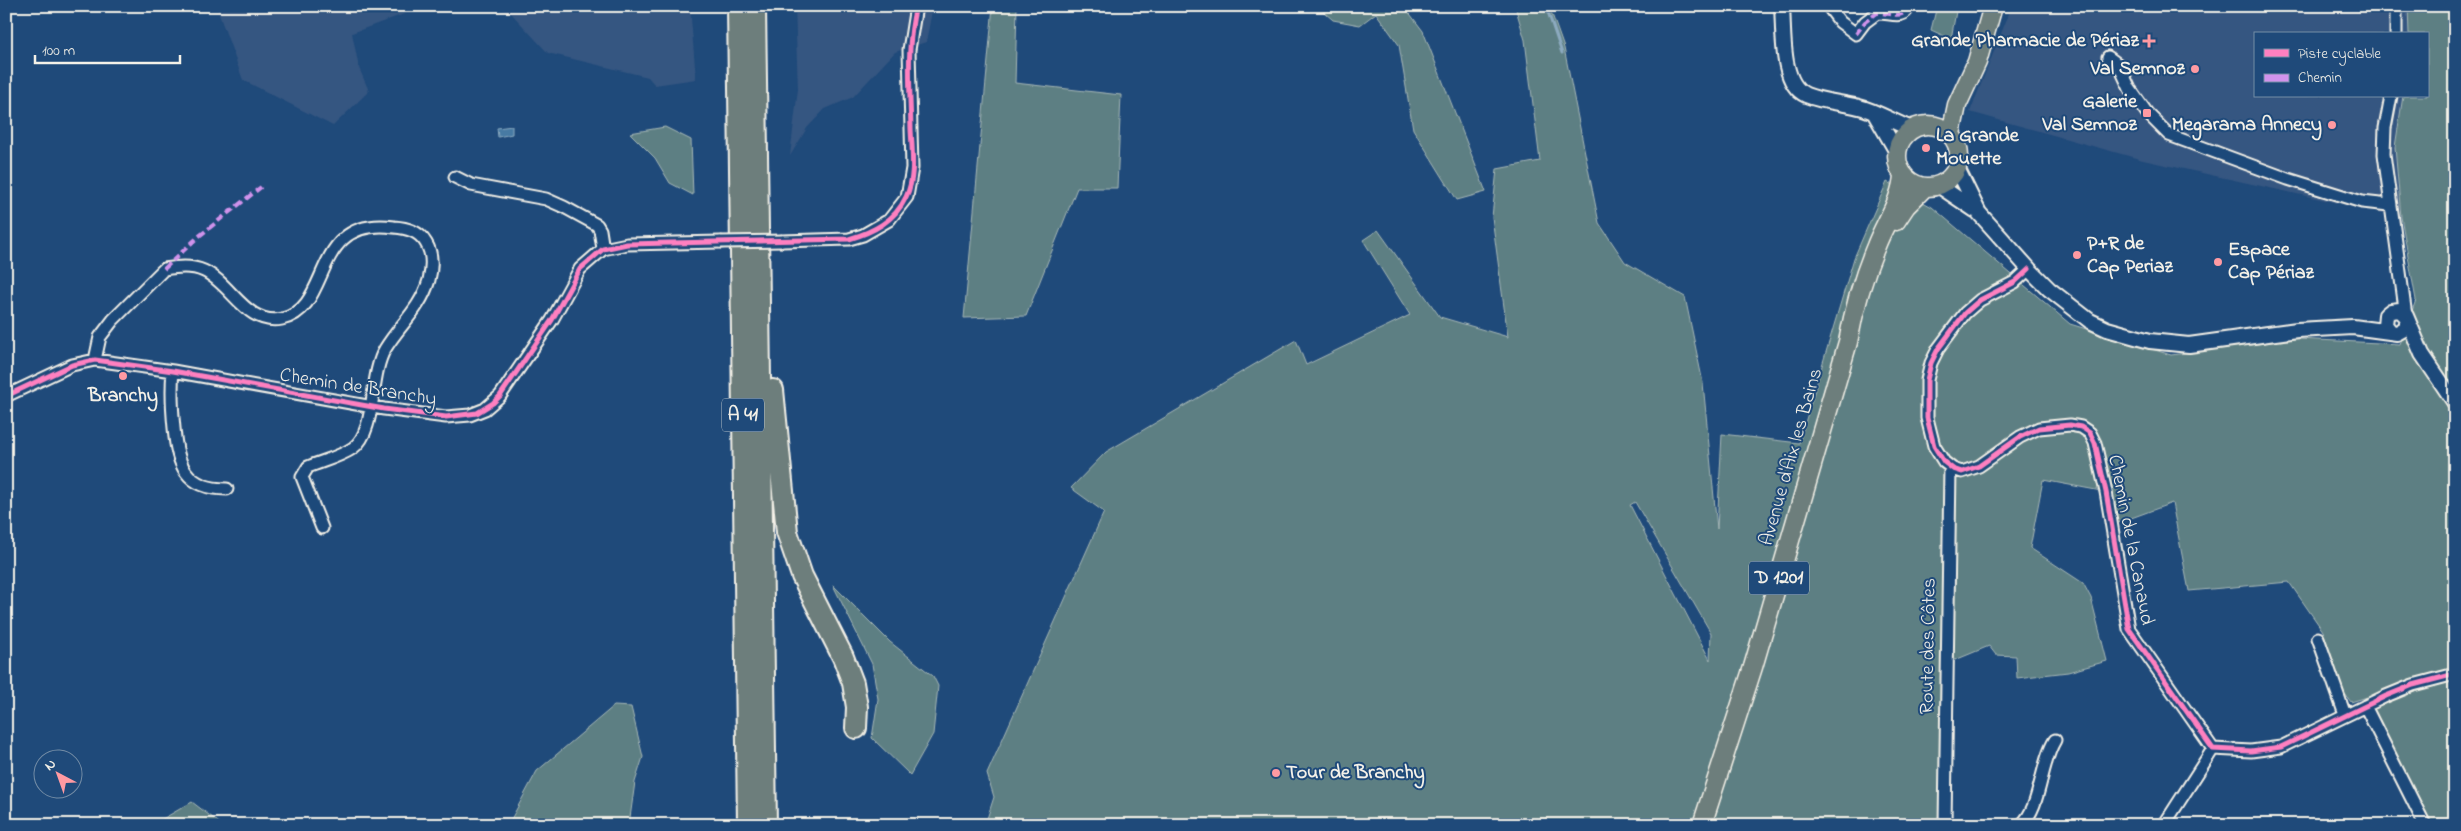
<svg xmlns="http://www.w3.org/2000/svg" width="2461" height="831" viewBox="0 0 2461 831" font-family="'Indie Flower',sans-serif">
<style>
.built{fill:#365681}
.green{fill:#5d7f83;stroke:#a8b8b6;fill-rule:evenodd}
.water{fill:#467aa3;stroke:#8caabf}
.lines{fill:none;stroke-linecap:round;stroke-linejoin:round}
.stream{stroke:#8caabf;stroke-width:3}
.minor-casing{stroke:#f4f1e8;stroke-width:15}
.tertiary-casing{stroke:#f4f1e8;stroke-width:18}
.primary-casing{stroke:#f4f1e8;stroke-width:21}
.motorway-casing{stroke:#f4f1e8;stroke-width:24}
.minor{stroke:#1f4a7a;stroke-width:11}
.tertiary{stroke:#1f4a7a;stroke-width:14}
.primary{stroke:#6d7e7c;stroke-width:18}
.motorway{stroke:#6d7e7c;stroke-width:20}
.minor-bridge-casing{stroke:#f4f1e8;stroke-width:15;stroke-linecap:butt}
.minor-bridge{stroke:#1f4a7a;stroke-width:11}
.quiet{stroke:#d193ec;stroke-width:4;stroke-dasharray:8 4;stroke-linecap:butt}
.cycleway-casing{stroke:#1f4a7a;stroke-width:8}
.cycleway{stroke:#ff80c0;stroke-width:5}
.poi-dot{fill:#ff9aa2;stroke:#1f4a7a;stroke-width:2}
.labels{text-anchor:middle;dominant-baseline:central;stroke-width:4;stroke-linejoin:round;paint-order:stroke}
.shield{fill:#1f4a7a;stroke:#b4bfc7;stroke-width:1}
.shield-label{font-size:19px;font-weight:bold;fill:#f4f1e8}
.poi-label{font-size:20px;font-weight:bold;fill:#f4f1e8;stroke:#1f4a7a;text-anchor:end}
.street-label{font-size:20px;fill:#f4f1e8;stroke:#1f4a7a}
</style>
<rect width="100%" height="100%" fill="#1f4a7a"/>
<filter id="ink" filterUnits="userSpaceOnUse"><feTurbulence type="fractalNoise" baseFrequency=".02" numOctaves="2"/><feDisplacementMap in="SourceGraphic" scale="10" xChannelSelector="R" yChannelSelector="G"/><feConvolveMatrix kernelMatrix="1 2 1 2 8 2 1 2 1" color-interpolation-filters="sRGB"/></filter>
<g filter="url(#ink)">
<path class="built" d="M216 6H426L352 33 359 68 369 91 333 126 243 80Z
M483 6H690L696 79 655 85 648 77 548 53 510 12Z
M795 6H933L926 42 895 52 853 97 825 109 807 128 790 156 798 89Z
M2012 6H2408L2409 34H2255V96H2403L2395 147 2401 217 2143 160 1970 112Z"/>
<path class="green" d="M993 6H1017L1015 83 1121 95 1117 188H1077L1026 316 964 318Z
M1317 6H1404L1423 31 1486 192 1457 200 1413 129 1399 45 1376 13 1360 25 1333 20Z
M1515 6H1549L1564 48 1599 223 1625 262 1685 297 1703 383 1717 529 1722 434 1799 443 1854 258 1887 182 1932 207 2070 324 2171 355 2296 339 2400 344 2416 300 2401 217 2395 147 2403 96H2427V34H2409L2408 6H2455V825H2431L2367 697 2351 702 2342 690 2323 631 2289 582 2189 591 2172 503 2115 524 2112 493 2043 480 2030 548 2083 583 2091 598 2107 661 2068 672 2017 678 2016 656 1996 655 1989 646 1943 665 1939 825H985L994 797 987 774 1104 512 1071 488 1106 452 1296 340 1306 365 1410 315 1363 240 1378 230 1440 317 1508 337 1492 217 1497 169 1540 161 1525 40ZM1635 502 1711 633 1710 660 1630 505Z
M1937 6H1957L1951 39 1931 30Z
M665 127 691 140 693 195 670 183 655 158 630 133Z
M833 585 890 642 933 676 938 686 933 734 910 775 872 738 878 699 872 664Z
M614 706 631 707 643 757 635 782 629 825H508L537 771Z
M192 802 222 825H154V824Z"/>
<path class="water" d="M512 126V134L498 137 497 128Z"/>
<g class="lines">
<path class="stream" d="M1546 6 1562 53"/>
<defs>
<path id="minor" d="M1828 6 1840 22 1856 34 1865 22 1877 13C1889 12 1904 21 1909 6
M2396 6V34
M2108 57 2119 65 2130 89 2147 113 2169 135 2288 179 2362 202 2389 205
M2391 96 2385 128 2384 154 2406 316
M455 177 471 185 546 199 564 207 597 225 600 230 603 249
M782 241 849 239 863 235 889 220 907 197 912 168 909 50 916 6
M2029 269 2015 282 1980 300 1965 313 1938 349 1931 363 1927 380V418L1934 446 1944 462 1953 469 1962 472 1979 466 2020 437 2039 428 2070 425 2081 427 2090 433 2095 443 2106 492 2129 629 2213 749 2251 751 2281 747 2386 696 2413 685 2455 674
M95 360 100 337 113 320 164 269C177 267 191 265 204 271 232 284 246 326 282 319 334 308 309 216 394 227 407 228 419 231 426 243 433 254 432 268 429 280 420 310 400 324 385 349 369 376 377 431 353 448 340 457 322 461 308 467L302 477 322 528
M173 371C171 390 172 408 174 428 177 464 185 489 227 489
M6 396 72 365 95 360 173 371 384 409 446 417 470 415 485 409 500 396 552 320 580 269 603 249 627 244 721 242
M2318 638 2345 715
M2365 706 2425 825
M1945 825 1950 467
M2021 825C2041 808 2040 764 2055 740
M2164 825 2213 749"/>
<path id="tertiary" d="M1782 6C1784 31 1780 84 1806 95 1823 102 1841 102 1859 107 1876 111 1895 123 1912 129
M1875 114 1897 152
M1957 168 1979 213 2029 269 2049 289 2090 321 2107 329 2150 341 2189 345 2297 330 2353 327 2397 333 2406 328 2407 323
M1938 185 1975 210
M2391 332 2385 325 2386 315 2391 311 2400 310 2406 316 2422 354 2455 403"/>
<path id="primary" d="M1897 156a31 31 0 1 1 62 0a31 31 0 1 1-62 0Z
M1951 134 1957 105 1977 62 1993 6
M1896 221 1906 206 1925 187
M1702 825 1753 667 1848 342C1854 309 1863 277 1876 246 1885 222 1902 200 1903 174"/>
<path id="motorway" d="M738 6 748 825
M755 6 766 825
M773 390 787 532 802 576 843 657 853 683 857 707 856 728"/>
</defs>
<use href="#minor" class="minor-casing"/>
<use href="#tertiary" class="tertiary-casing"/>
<use href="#primary" class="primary-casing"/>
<use href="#motorway" class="motorway-casing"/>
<use href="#minor" class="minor"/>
<use href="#tertiary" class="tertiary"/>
<use href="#primary" class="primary"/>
<use href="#motorway" class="motorway"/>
<defs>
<path id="minor-bridge" d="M721 242 782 241"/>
</defs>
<use href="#minor-bridge" class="minor-bridge-casing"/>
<use href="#minor-bridge" class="minor-bridge"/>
<path class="quiet" d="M1856 34 1865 22 1877 13C1889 12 1904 21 1909 6
M164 269 198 237 261 187"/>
<defs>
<path id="cycleway" d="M2029 269 2015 282 1980 300 1965 313 1938 349 1931 363 1927 380V418L1934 446 1944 462 1953 469 1962 472 1979 466 2020 437 2039 428 2070 425 2081 427 2090 433 2095 443 2106 492 2129 629 2213 749 2251 751 2281 747 2386 696 2413 685 2455 674
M6 396 72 365 95 360 173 371 384 409 446 417 477 413 493 403 500 396 552 320 580 269 603 249 627 244 849 239C873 232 895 221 906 197 916 177 912 151 911 129 910 88 906 46 916 6"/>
</defs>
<use href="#cycleway" class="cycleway-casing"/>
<use href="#cycleway" class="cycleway"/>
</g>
</g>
<g class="poi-dot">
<path d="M2146.5 33.5h5v5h5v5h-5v5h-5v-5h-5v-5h5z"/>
<circle cx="2195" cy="69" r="5"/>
<rect x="2142" y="108" width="10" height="10" rx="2.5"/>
<circle cx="2332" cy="125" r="5"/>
<circle cx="1926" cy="148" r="5"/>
<circle cx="2077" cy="255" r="5"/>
<circle cx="2218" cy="262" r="5"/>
<circle cx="123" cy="376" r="5"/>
<circle cx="1276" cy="773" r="5"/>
</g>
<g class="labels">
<g class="shield">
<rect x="722" y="398.5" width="42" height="33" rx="4"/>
<rect x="1749" y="561.5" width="60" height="33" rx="4"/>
</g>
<g class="shield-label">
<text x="743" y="415">A 41</text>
<text x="1779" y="578">D 1201</text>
</g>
<g class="poi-label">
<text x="2139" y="41">Grande Pharmacie de Périaz</text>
<text x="2185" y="69">Val Semnoz</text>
<text x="2137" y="102">Galerie<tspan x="2137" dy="23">Val Semnoz</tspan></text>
<text x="2322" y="125">Megarama Annecy</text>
<text x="1936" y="136" text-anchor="start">La Grande<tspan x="1936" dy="23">Mouette</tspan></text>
<text x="2087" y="244" text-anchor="start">P+R de<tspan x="2087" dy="23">Cap Periaz</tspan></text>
<text x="2228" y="250" text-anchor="start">Espace<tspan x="2228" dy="23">Cap Périaz</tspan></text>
<text x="123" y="396" text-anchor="middle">Branchy</text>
<text x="1286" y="773" text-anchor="start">Tour de Branchy</text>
</g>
<g class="street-label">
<text transform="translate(358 388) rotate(9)">Chemin de Branchy</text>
<text transform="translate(1792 457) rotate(-74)">Avenue d'Aix les Bains</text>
<text transform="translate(2130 540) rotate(79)">Chemin de la Canaud</text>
<text transform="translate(1929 646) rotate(-89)">Route des Côtes</text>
</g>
</g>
<rect width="2461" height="831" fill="none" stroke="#1f4a7a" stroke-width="25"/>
<rect x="12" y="12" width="2436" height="806" fill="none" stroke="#f4f1e8" stroke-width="2" filter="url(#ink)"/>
<rect x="2254" y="32" width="175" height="65" fill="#1f4a7a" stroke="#748da6"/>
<rect x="2264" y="49" width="25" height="8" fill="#ff80c0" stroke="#748da6"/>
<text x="2298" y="58" font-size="15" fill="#f4f1e8">Piste cyclable</text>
<rect x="2264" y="74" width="25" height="8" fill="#d193ec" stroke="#748da6"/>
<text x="2298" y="82" font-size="15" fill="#f4f1e8">Chemin</text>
<g transform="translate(58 774) rotate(319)"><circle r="24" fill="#1f4a7a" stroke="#748da6"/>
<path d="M0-4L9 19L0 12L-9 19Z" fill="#ff9aa2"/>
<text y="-8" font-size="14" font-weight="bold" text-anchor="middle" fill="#f4f1e8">N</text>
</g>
<path d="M35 55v8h145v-8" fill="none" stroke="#f4f1e8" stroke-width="2.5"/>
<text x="42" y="55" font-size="15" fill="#f4f1e8" stroke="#1f4a7a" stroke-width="4" paint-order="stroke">100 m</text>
</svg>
